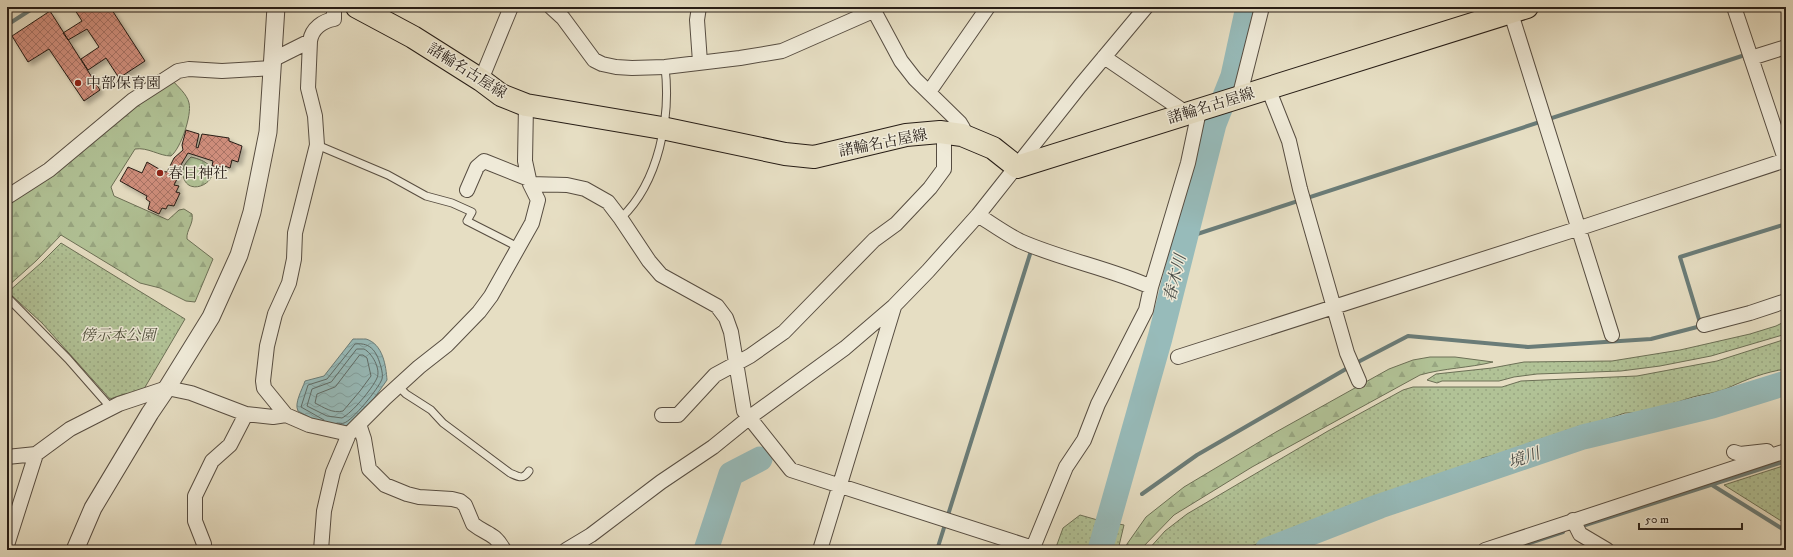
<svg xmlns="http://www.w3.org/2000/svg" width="1793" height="557" viewBox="0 0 1793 557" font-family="'IM FELL DW Pica','Noto Serif JP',serif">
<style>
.grass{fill:url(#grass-dots);stroke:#6c7056}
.forest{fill:url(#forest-firs);stroke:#6c7056}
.water{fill:url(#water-waves);stroke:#6a7c78}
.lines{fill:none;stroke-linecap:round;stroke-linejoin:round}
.shore{stroke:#5f6c68;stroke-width:1}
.stream{stroke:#6a7c78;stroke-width:4}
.river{stroke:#97bbba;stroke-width:25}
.building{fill:url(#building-cross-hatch);stroke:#271d16;filter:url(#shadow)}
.service-casing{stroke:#574d41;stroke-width:9}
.minor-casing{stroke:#574d41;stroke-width:16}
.tertiary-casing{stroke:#574d41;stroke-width:19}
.primary-casing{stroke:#271d16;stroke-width:24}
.service{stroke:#efead8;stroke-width:7}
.minor{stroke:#efead8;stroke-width:14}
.tertiary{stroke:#efead8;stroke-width:17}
.primary{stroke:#e6dec3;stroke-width:22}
.poi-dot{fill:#8f2418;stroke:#efead8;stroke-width:1.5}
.labels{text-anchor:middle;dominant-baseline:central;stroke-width:3;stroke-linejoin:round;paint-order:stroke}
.street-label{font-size:15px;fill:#271d16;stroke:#efead8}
.poi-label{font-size:15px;fill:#271d16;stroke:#efead8;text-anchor:start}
.park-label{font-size:15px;font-style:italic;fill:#504f3c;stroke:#efead8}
.water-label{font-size:16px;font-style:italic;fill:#494c47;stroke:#efead8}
</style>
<defs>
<pattern id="grass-dots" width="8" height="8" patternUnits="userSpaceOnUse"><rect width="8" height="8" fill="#b1c296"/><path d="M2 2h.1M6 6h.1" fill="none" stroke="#98a681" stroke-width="1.8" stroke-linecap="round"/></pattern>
<pattern id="forest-firs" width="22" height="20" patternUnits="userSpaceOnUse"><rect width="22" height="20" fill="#b1c296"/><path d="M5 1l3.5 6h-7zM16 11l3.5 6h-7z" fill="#98a681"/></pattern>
<pattern id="water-waves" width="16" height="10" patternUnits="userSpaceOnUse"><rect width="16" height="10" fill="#97bbba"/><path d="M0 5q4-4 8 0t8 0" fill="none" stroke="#82a09f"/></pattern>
<pattern id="building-cross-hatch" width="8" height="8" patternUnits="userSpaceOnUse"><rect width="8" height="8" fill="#cf8e7c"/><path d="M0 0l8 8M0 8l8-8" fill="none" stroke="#a87365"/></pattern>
<filter id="shadow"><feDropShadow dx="3.5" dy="3.5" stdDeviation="2" flood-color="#0004"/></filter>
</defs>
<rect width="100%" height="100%" fill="#e6dec3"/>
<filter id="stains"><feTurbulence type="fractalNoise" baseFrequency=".005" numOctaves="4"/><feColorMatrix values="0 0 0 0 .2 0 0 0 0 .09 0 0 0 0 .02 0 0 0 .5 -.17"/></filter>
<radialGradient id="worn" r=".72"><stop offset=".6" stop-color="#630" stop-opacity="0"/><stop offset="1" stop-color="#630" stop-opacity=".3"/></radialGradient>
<path class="grass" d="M61 243 185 319 141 394H124L110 399 42 323 8 292 41 263Z
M1786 321V334L1711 356 1660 366 1621 371 1537 374 1514 377 1499 381H1442L1437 383 1427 380 1436 374 1492 368 1524 362 1612 361 1680 350 1750 334 1776 326Z
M1786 339V369C1765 372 1747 379 1728 388 1717 393 1704 394 1693 397 1670 404 1649 414 1625 413L1511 451 1482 458 1470 468 1449 476 1354 507 1241 550H1148L1165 531 1187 514 1328 431 1403 390 1413 387H1502L1521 381 1637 376 1717 361Z
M1786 465V524L1724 485Z
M1080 515 1101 521 1094 550H1055L1063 528Z
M1113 523 1124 525 1118 550H1106Z"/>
<path class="forest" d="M172 80C178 87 187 94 189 103 192 115 181 148 171 156 159 156 148 147 135 149L111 187 114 196 168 220 179 210 184 209 192 214C194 224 186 230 187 239L213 259 195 302 186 301 160 288 140 283 61 235 36 261 7 287V202L130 107Z
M191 157C240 168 190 205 183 176 181 168 186 162 191 157Z
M1430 357H1455L1493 362C1469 368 1444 368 1420 375L1252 467 1174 515 1140 550H1125L1127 544 1146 517 1184 487 1276 432 1389 369 1413 360Z"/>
<path class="water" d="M353 339C357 339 363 339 366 339 383 344 386 366 387 380 375 397 363 416 345 427L324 425 298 411C294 403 302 390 305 381L324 376Z"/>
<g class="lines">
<path class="shore" d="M357 349H364C372 353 381 369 377 378 372 389 352 413 342 418L327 416 307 406 312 389 331 382Z
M360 355H363L367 358 371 376 360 391 343 411C333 414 323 407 315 403L317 394 335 387Z
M324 420 301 407 308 385 327 379 355 344C372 342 377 353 381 367 382 371 383 376 382 379 379 388 352 421 344 423 342 424 339 423 337 423"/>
<path class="stream" d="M7 25 35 7
M1185 238 1748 54
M1712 485 1786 531
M1142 494 1197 455 1358 362 1408 336 1528 347 1651 339 1701 326 1680 257 1786 224
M1579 527 1786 461
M937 550 1031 251
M1509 550 1563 532"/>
<path class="river" d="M706 550 731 474 760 459
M1100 550 1160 338 1214 124 1233 76 1248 7
M1267 550 1380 506 1583 437 1712 406 1786 383"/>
</g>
<path class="building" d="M73 7H110L145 61 119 78 106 58 88 70 81 59 99 47 87 29 68 40 63 33 82 21Z
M50 11 100 90 84 101 49 49 28 62 12 36Z
M186 130 199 134 196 147 198 148 202 134 229 138V141L242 146 238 162 232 160 230 168 222 165 221 167 212 166 213 161 188 153 175 175 178 177 174 185 179 186 176 192 180 193 174 206 168 205 166 209 162 208 159 214 148 209 150 202 146 199 147 196 120 181 128 167 142 173 147 162 159 169V171L167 172 174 158 183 150 182 145Z"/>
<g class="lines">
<defs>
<path id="service" d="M317 145 388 175 426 196 452 203 472 212 467 221 518 247
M621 218C659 182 671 117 665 67
M7 297 68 359 111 408
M398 386 406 394 431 410 443 423 510 473C519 477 523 480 529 471"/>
<path id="minor" d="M334 7V19C323 21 312 28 310 41L308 88 315 116 317 145 295 233 294 259 289 283 275 314 267 346 263 381 264 388 286 415 309 425 349 434
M551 7 563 18 594 60 602 64 616 67 632 68 665 67 740 58 782 51 873 11
M699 7 697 20 700 62
M872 7 901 61 915 79 960 123 963 128 962 135
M1509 7 1612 335
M1734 7 1786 162
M1104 57 1182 110 1184 115
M1751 58 1786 47
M274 59 310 41
M481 80 511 7
M1268 88 1289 141 1300 189 1347 353 1359 381
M929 92 988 7
M1239 98 1262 7
M530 184 567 185 585 189 608 202 621 219 649 261 661 275 717 306 726 318 731 332 744 411 791 470 1033 548
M467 190 477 167 484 161 529 179
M7 197 49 170 133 100 178 71 189 69 222 71 273 68
M978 215C992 224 1006 234 1020 241 1063 260 1109 268 1151 287
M1704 325 1750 313 1786 301
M1178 357 1580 228 1786 160
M662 415H678L715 375 750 356 784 332 874 240 896 224 930 188 944 169V133
M359 424 364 439 369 469 385 485 407 494 419 497 452 499 460 501 465 505 473 524C487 535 494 532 504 550
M1734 452 1740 454 1767 451
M7 457 36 454 70 429 119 404 167 388 191 393 246 414 273 417 286 415
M1573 520 1580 534 1607 550
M7 545 36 454
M204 550V544L195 521V496L212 461 230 445 246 414
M321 550 324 511 333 472 349 434 385 398 419 367 447 345 479 312 491 296 532 223 538 200 530 184 525 161 526 105
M566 550 591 535 661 482 713 447 750 417 845 348 894 306 928 271 978 215 1080 86 1146 7
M820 550 894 307
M1032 550 1066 467 1084 440 1098 404 1146 310 1151 287 1188 163 1199 111
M1485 550 1786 451"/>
<path id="tertiary" d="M75 550 93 508 150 413 167 388 211 317 239 255 252 212 268 132 276 7"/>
<path id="primary" d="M357 7 413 37 481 80 501 95 526 105 662 128 785 154 814 157 906 135 940 132 962 135 993 148 1017 167 1527 7"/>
</defs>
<use href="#service" class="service-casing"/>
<use href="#minor" class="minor-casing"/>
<use href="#tertiary" class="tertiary-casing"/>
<use href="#primary" class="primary-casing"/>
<use href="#service" class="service"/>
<use href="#minor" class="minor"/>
<use href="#tertiary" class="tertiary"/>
<use href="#primary" class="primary"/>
</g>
<g class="poi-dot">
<circle cx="78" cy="83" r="4"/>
<circle cx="160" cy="173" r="4"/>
</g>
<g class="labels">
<g class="street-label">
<text transform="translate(467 71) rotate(32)">諸輪名古屋線</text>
<text transform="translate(1211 106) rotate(-17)">諸輪名古屋線</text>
<text transform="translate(883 143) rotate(-11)">諸輪名古屋線</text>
</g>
<g class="poi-label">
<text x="86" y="83">中部保育園</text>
<text x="168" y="173">春日神社</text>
</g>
<g class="park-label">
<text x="118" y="335">傍示本公園</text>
</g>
<g class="water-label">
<text transform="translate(1175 278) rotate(-76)">春木川</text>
<text transform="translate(1524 458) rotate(-19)">境川</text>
</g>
</g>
<rect width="1793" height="557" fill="none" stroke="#e6dec3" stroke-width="24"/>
<rect x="8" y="8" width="1777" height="541" fill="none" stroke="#271d16" stroke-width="2"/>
<rect x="12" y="12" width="1769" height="533" fill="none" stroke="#271d16"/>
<path d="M1639 523v6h103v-6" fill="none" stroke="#271d16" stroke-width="2"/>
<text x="1645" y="523" font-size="12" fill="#271d16" stroke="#efead8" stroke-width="3" paint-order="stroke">50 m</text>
<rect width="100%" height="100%" filter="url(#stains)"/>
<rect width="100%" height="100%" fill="url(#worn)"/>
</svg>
